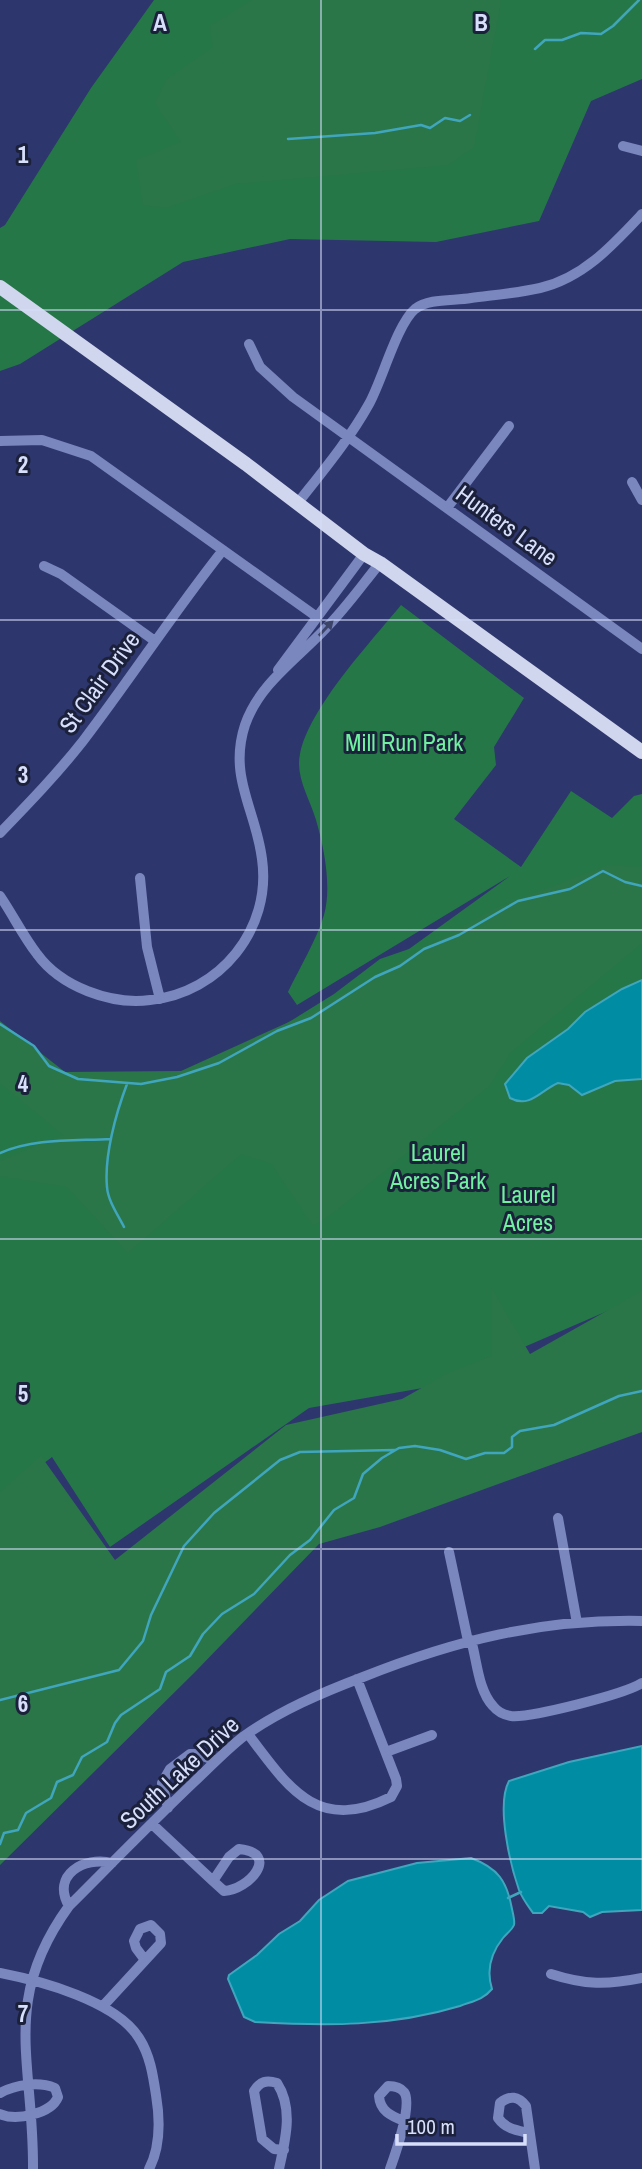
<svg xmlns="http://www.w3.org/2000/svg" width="642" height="2169" viewBox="0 0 642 2169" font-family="'Archivo Narrow',sans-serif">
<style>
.green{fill:#267748}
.forest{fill:#2a7649}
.water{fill:#008da4;stroke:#40a6be;stroke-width:2}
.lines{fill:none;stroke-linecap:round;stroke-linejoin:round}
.stream{stroke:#40a6be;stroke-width:2.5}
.minor{stroke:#7a86be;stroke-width:10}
.major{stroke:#cfd6ed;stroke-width:14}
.oneway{fill:#3d4469}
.grid{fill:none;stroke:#d7dffa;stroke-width:2;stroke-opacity:0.55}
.labels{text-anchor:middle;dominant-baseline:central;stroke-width:6;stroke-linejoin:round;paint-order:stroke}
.street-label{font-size:24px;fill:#d7dffa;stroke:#1c213b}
.park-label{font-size:24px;fill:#70f0a1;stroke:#1c213b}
.grid-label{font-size:23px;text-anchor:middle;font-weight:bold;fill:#d7dffa;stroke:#1c213b;stroke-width:6;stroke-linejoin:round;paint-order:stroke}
</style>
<rect width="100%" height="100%" fill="#2e366e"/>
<path class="green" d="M154 0H642V79L591 101 539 221 436 242 290 239 183 262 20 364 0 371V228L5 225 91 88Z
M401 605 524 698 494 747 496 765 454 819 521 867 571 791 612 818 634 796 642 794V1296L434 1386 309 1408 110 1547 52 1457 0 1497V1070L88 1120 252 1045 334 994 380 959 409 949 510 876 297 1005 288 992C299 969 317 939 324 915 332 887 324 847 316 820 310 799 295 777 300 754 309 708 370 643 401 605Z"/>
<path class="forest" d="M252 0H501L474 147 448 165 236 184 166 208 143 205 136 160 181 142 155 103 166 80 213 47 210 26Z
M608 865 642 867V943L510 1053 489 1086 333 1213 313 1226 272 1164 241 1154 128 1253 67 1187 0 1176V1161L63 1135 0 1083V1021L65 1072 181 1071 311 1012 494 909Z
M492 1289 530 1354 642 1291V1432L380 1527 319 1544 194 1673 0 1865V1492L41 1456 115 1560 286 1425 402 1399 448 1373 492 1356Z"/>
<path class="water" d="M642 980V1079L615 1081 582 1095 569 1085 558 1083C541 1090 530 1109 510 1098L505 1084 527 1058 568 1029 585 1012 622 989Z
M642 1746V1910L602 1912 590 1917 583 1912 549 1906 542 1913H533C528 1906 522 1898 519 1890 510 1864 496 1805 509 1781L569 1762Z
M471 1858C498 1868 507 1881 512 1909 513 1914 515 1921 514 1925 512 1930 506 1934 503 1938 491 1953 486 1970 492 1989 483 2000 473 2001 460 2006 391 2027 326 2026 255 2022L244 2017 228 1979 229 1975 257 1955 279 1934 300 1921 319 1900 348 1881 417 1863Z"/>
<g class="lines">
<path class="stream" d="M535 49 545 40H562L581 33 601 34 613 26 639 0
M288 139 375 133 421 125 430 128 445 118 460 121 470 115
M0 1024 34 1046 49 1066 78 1079 141 1084 177 1077 219 1063 277 1031 311 1018 375 977 400 966 424 949 459 935 518 901 570 889 603 871 625 882 642 886
M0 1153C35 1138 73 1141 111 1139
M124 1227C118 1215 108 1201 107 1187 104 1156 116 1113 127 1084
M0 1700 119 1670 143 1641 151 1615 184 1546 214 1513 280 1460 300 1452 395 1450
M0 1844 4 1833 18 1830 26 1813 51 1798 57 1782 73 1775 82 1757 107 1742 115 1723 121 1715 160 1689 166 1672 190 1656 203 1634 222 1614 254 1594 290 1555 310 1540 334 1510 354 1498 363 1474 382 1458 399 1448 415 1446 440 1450 466 1459 485 1453H504L512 1447V1437L520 1431 554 1425 619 1396 642 1391
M508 1898 521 1892"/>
<path class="minor" d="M623 146 642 151
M249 344 260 367 293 397 642 649
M0 441 42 440 91 456 317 617
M632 482 642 500
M297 504C322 472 349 440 369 404 382 381 397 324 415 309 429 298 454 301 471 298 494 295 518 293 540 288 583 278 613 245 642 214
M447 508 509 426
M44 566 61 574 155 641
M278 670 364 554
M0 833C29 803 57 774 83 741 131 678 174 612 223 550
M140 878 147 947 160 999
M0 896C13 915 23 936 37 954 61 987 111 1005 150 1000 220 993 272 929 262 859 256 810 228 777 245 725 259 684 297 659 326 628 346 608 362 585 380 563
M558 1518 577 1623
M449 1552 468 1641
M471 1640C477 1660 478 1690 493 1706 497 1711 504 1715 511 1716 531 1718 625 1694 642 1683
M248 1734C288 1787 317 1834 391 1797L397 1786 396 1779 357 1679
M386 1752 432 1735
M168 1808 162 1783 170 1769 190 1754H198L216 1761
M152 1824 213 1881
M239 1849C281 1853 249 1890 224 1891L213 1881 229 1857Z
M69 1906C51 1875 84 1856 112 1863
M0 1973C41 1981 116 2001 139 2038 150 2055 153 2075 156 2095 160 2119 161 2146 149 2169
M551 1974C585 1985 607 1985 642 1978
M103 2006 161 1943 160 1934 151 1925 140 1929 134 1941 136 1948 145 1960
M0 2093C15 2085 38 2081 55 2088L58 2097C51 2114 16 2121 0 2114
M529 2133C516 2130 506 2129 498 2118L500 2103C510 2095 518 2096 526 2106L535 2169
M33 2169C34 2062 0 2001 69 1906 110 1865 151 1823 193 1783 210 1767 226 1750 244 1736 281 1710 321 1693 363 1677 456 1640 541 1619 642 1621
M279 2169C285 2141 294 2109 277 2083 267 2080 260 2081 254 2091L262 2139 274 2149 284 2150
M390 2169C395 2155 413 2104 404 2092 400 2087 394 2086 388 2086L379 2096C380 2111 391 2116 404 2121"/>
<path class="major" d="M0 287 246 464 364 554 380 563 642 752"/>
</g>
<defs><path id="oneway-solid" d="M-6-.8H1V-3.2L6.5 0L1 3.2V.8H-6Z" transform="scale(1.75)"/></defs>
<use class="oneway" href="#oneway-solid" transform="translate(326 628) rotate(-47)"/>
<path class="grid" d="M321 0V2169M0 310H642M0 620H642M0 930H642M0 1239H642M0 1549H642M0 1859H642"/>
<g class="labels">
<g class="street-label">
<text transform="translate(507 525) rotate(36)">Hunters Lane</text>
<text transform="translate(99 682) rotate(-54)">St Clair Drive</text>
<text transform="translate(179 1772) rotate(-43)">South Lake Drive</text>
</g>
<g class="park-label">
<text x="404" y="742">Mill Run Park</text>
<text x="438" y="1152">Laurel<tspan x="438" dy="28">Acres Park</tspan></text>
<text x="528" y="1194">Laurel<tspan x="528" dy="28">Acres</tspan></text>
</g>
</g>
<g class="grid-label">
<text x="160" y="31">A</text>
<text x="481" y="31">B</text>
<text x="23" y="163">1</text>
<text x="23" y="473">2</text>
<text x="23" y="783">3</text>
<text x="23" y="1092">4</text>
<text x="23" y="1402">5</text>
<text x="23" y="1712">6</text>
<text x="23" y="2022">7</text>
</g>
<path d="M397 2134v10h128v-10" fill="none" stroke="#d7dffa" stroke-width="3.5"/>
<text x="407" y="2134" font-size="21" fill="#d7dffa" stroke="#1c213b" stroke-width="5" paint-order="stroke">100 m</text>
</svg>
